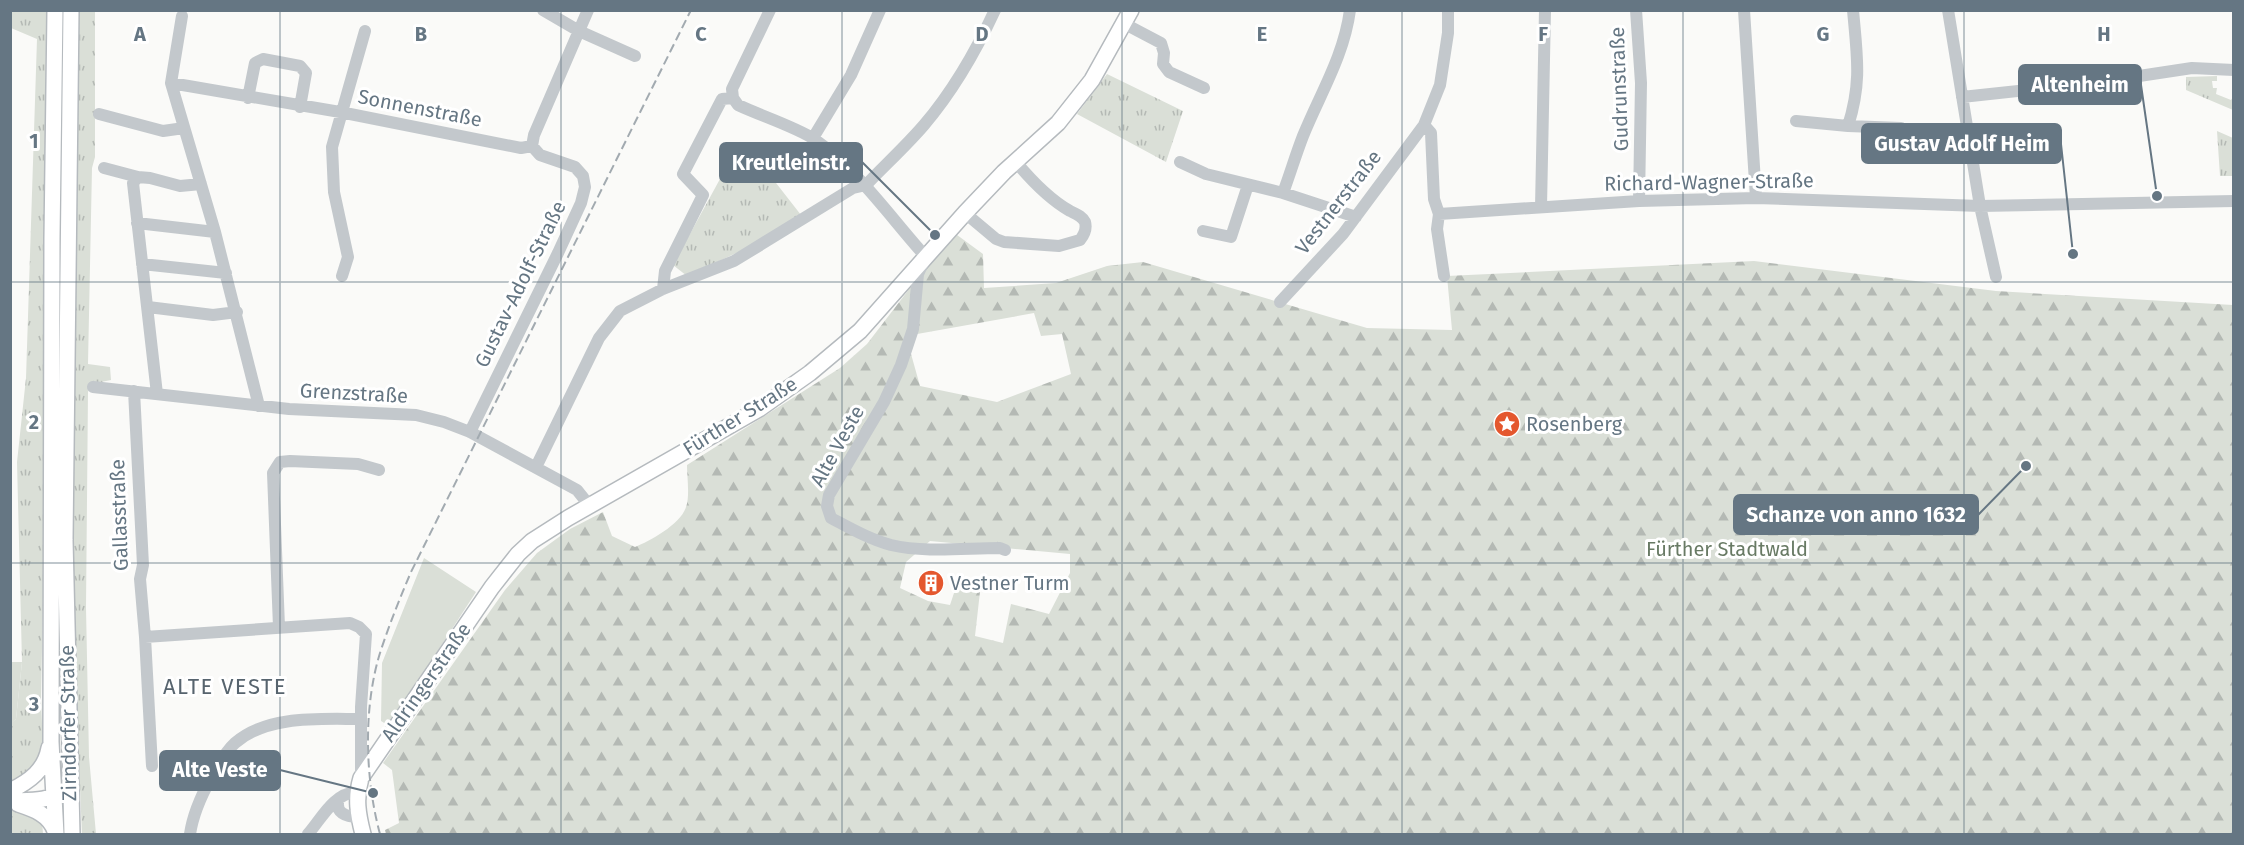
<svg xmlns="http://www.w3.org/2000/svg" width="2244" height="845" viewBox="0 0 2244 845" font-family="'Fira Sans',sans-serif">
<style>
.grass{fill:url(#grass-tufts)}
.forest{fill:url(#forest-firs);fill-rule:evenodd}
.garden{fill:#dadfd7}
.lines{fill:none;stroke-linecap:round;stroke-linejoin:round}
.major-casing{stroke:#b5babe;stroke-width:18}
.minor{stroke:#c3c8cc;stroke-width:12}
.major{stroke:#fff;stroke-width:15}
.rail{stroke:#a2aab0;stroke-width:2;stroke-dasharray:9 4.5;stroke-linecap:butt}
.grid{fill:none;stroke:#657683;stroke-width:1.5;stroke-opacity:0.55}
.labels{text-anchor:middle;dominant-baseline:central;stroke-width:6;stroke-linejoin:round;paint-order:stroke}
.street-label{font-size:20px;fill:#657683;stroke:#fff}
.poi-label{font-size:20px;fill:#657683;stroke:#fff;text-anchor:start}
.park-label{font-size:20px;fill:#687a64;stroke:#fff}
.quarter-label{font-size:22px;letter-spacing:1.5px;fill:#57646e;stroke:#fff}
.grid-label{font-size:20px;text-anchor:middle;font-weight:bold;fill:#657683;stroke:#fff;stroke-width:6;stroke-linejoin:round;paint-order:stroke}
.leader{fill:none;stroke:#657683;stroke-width:2}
.callout-dot{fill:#657683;stroke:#fff;stroke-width:2}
.callout{fill:#657683;stroke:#657683;stroke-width:2}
.callout-label{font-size:21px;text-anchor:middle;font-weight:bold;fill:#fff}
</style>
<defs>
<pattern id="grass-tufts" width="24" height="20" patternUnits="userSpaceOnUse" patternTransform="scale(1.5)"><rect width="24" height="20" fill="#dadfd7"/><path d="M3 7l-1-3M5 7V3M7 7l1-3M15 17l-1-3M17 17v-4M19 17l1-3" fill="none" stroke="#b4b9b4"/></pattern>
<pattern id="forest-firs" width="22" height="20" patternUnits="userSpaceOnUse" patternTransform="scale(1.5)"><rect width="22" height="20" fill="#dadfd7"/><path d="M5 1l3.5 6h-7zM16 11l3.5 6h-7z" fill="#b4b9b4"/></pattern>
</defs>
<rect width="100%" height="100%" fill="#fafaf8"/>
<path class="grass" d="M11 11H46L44 548 41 699 43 747 35 767 11 783 10 725 16 719 22 662 17 462 26 378 37 39 11 28Z
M79 11H95V157L92 168 88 364 110 367 111 380 91 384 88 392 86 608 89 757 96 834H82L76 696 73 543Z
M1107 74 1183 111 1166 162 1077 114Z
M2217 76V81H2212L2213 88H2217L2216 94 2231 100 2233 97V110L2186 90V77Z
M2217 131 2233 138V176H2220Z
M738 146 762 165 801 215 760 242 687 276 673 265Z
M17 809 42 820 43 834H11L10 810Z"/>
<path class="forest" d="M953 232 983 254 984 288 1056 283 1107 266 1143 262 1367 328 1452 330 1447 276 1754 261 1996 291 2233 305V834H386L385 830 399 823 392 770 383 763 505 590 537 553 570 529 603 512 612 536 635 547C650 541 681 524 686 507 690 497 687 476 687 465L840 368 867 344ZM1034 313 1041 336 1062 334 1071 374 997 402 920 386 906 336ZM930 541 1070 554V573L1049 614 1011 604 1003 643 975 636 981 583 960 575 950 605 928 601 900 588 906 562Z"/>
<path class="garden" d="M424 558 476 592 389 726 381 721 382 663Z
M11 662H22L16 719 11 725Z"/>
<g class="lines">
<defs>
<path id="major" d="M55 10 52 238 51 742 56 834
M71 10 65 540 72 834
M10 791C30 781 45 770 49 748
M10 801C28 800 48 802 63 791
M18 804C33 809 49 814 55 831
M363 834C358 815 355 798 361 778L492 587 518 554 532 541 568 518 759 409 810 373 860 331 965 213 1004 172 1058 123 1092 80 1131 10"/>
</defs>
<use href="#major" class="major-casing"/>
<path class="minor" d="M543 10 579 31 635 56
M1636 10 1641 83 1639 201
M1744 10 1756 198
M1948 10 1980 206 1996 277
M182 16 171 83 215 232 259 406
M1123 23 1161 43 1164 53 1163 64 1169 72 1204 88
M171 83 340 112 521 148 532 146
M1962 97 2093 83 2192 68 2234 70
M248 98 255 63 263 59 300 66 306 73 300 107
M733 98 732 89 770 10
M99 114 163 131 184 128
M1796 121 1848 126 1901 128
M1424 125 1431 133 1434 199 1439 214 1437 229 1444 276
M1848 126C1862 82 1857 56 1853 10
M813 138 851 75 880 10
M1180 162 1206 174 1283 193 1356 217
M104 168 138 177
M1283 193C1290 174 1296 154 1303 136 1320 94 1344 56 1350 10
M1541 207 1545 10
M965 213 996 239 1004 242 1059 246 1080 240C1084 235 1087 229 1085 222 1082 216 1076 214 1070 211 1049 199 1031 180 1016 162
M1439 214 1639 201 1756 198 1980 206 2234 201
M137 223 215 232
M1203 231 1231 237 1248 185
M142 264 226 273
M342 276 348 257 334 192 332 147 365 31
M663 289 665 271 703 195 683 174 722 99 733 98 738 105C759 115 796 127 814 139 858 170 890 217 926 257L918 274 913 329 901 365 884 402 829 495 827 506 831 518C850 528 869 539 891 545 925 553 965 548 1000 548L1005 550
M1280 302 1343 234 1424 125 1440 85 1448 33V10
M148 307 213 315 237 312
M93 387 289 409 416 415 444 422 470 432 577 490 589 505
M134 391 143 565 140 579 145 637 152 766
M157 394 133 183 138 177 150 178 180 186 201 184
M470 432 558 253 581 203 585 187 583 176 575 167 540 155 532 146 534 135 588 10
M536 467 599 338 620 311 663 289 734 261 853 188 866 185C885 165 906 146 924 125 953 91 976 51 995 10
M279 627 273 473 280 462 290 461 358 464 379 470
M145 637 350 623 359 627 366 634 361 707V778
M339 798C334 813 346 817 359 817
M190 834C193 814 201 796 211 778 217 767 225 752 235 743 267 715 320 719 360 719
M308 834C322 818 333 794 356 792"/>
<use href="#major" class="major"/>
<path class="rail" d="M380 834C365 779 363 708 380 653 389 625 400 598 411 572L691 10"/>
</g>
<path class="grid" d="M280 10V834M561 10V834M842 10V834M1122 10V834M1402 10V834M1683 10V834M1964 10V834M10 282H2234M10 563H2234"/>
<defs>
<symbol id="sight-disc" viewBox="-11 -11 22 22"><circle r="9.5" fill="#e4572e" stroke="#fff"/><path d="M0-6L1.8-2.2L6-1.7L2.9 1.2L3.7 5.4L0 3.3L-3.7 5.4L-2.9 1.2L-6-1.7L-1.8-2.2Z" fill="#fff"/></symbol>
<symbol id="building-disc" viewBox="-11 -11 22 22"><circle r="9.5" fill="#e4572e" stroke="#fff"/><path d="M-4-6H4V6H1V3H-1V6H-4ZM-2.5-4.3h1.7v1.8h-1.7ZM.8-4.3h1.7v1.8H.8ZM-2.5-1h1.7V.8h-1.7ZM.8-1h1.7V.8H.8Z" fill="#fff"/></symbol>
</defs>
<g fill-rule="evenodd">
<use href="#sight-disc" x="1492" y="409" width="30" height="30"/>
<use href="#building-disc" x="916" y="568" width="30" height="30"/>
</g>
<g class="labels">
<g class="street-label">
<text transform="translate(1619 89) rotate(-92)">Gudrunstraße</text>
<text transform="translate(420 108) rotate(11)">Sonnenstraße</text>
<text transform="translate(1709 182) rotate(-1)">Richard-Wagner-Straße</text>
<text transform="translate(1338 202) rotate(-52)">Vestnerstraße</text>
<text transform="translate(520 284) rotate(-64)">Gustav-Adolf-Straße</text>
<text transform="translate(354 393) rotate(3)">Grenzstraße</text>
<text transform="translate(740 416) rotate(-32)">Fürther Straße</text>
<text transform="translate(837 446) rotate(-61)">Alte Veste</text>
<text transform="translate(119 515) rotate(-92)">Gallasstraße</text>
<text transform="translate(426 682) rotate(-55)">Aldringerstraße</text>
<text transform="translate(68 723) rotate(-91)">Zirndorfer Straße</text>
</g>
<g class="poi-label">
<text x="1526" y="424">Rosenberg</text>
<text x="950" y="583">Vestner Turm</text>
</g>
<g class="park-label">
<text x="1727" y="549">Fürther Stadtwald</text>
</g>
<g class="quarter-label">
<text x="225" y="686">ALTE VESTE</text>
</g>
</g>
<g class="grid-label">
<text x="140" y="41">A</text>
<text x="421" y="41">B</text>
<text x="701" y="41">C</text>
<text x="982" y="41">D</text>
<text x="1262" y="41">E</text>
<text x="1543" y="41">F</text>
<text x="1823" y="41">G</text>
<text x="2104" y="41">H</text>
<text x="34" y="148">1</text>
<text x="34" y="429">2</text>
<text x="34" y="711">3</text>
</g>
<path class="leader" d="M2157 196L2141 85M2073 254L2061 144M935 235L862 162M2026 466L1978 515M373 793L280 770"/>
<g class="callout-dot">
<circle cx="2157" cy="196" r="6"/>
<circle cx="2073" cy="254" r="6"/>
<circle cx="935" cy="235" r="6"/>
<circle cx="2026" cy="466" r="6"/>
<circle cx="373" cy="793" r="6"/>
</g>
<g class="callout">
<rect x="2019" y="65" width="122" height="39" rx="6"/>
<rect x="1862" y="124" width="199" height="39" rx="6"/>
<rect x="720" y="143" width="142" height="39" rx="6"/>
<rect x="1734" y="495" width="244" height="39" rx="6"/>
<rect x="160" y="751" width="120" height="39" rx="6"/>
</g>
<g class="callout-label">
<text x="2080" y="92">Altenheim</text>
<text x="1962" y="151">Gustav Adolf Heim</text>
<text x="791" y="170">Kreutleinstr.</text>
<text x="1856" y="522">Schanze von anno 1632</text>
<text x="220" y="777">Alte Veste</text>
</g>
<rect width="2244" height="845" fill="none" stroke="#657683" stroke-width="24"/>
</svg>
